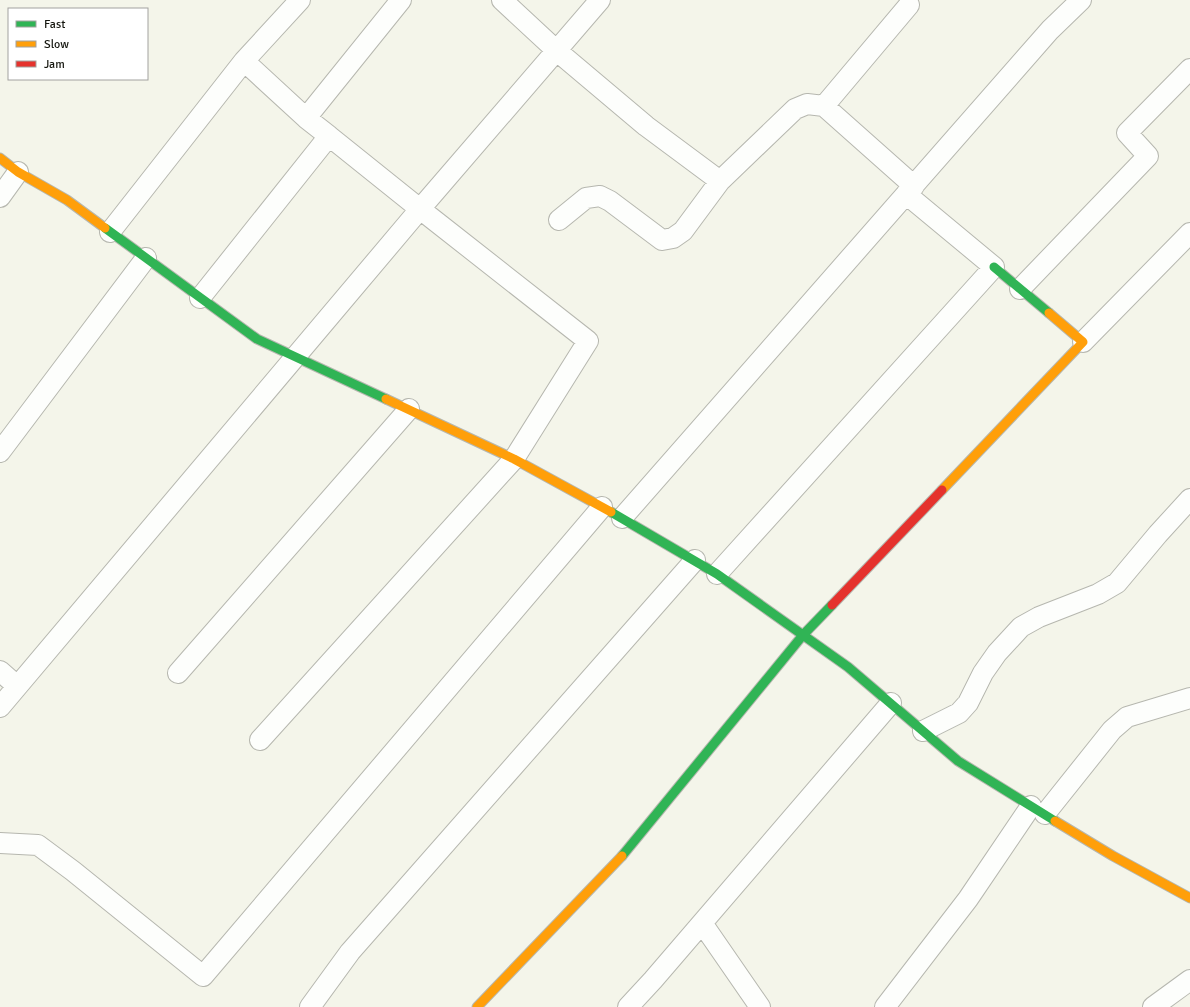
<svg xmlns="http://www.w3.org/2000/svg" width="1190" height="1007" viewBox="0 0 1190 1007" font-family="Signika,sans-serif">
<style>
.lines{fill:none;stroke-linecap:round;stroke-linejoin:round}
.street-casing{stroke:#b6b7af;stroke-width:22}
.fast-casing{stroke:#b6b7af;stroke-width:11}
.slow-casing{stroke:#b6b7af;stroke-width:11}
.jam-casing{stroke:#b6b7af;stroke-width:11}
.street{stroke:#fdfefc;stroke-width:20}
.fast{stroke:#30b455;stroke-width:9}
.slow{stroke:#ff9f0a;stroke-width:9}
.jam{stroke:#e5322d;stroke-width:9}
</style>
<rect width="100%" height="100%" fill="#f4f5ea"/>
<g class="lines">
<defs>
<path id="street" d="M300 0 244 61 306 118
M502 0 557 51 646 126 720 181 795 109 807 104 824 106 909 5
M824 106 914 186
M329 136 306 118 401 0
M0 197 18 172
M559 220 586 198 600 196 610 201 662 240 673 238 683 231 720 181
M110 232 244 61
M1020 289 1148 156 1127 133 1190 69
M1083 342 1190 233
M0 452 146 258
M622 518 1050 30 1081 0
M717 574 994 267 906 194
M0 671 17 686
M178 673 409 409
M0 707 420 209 329 136 200 298
M923 731 959 713 968 703 983 673 997 653 1021 627 1039 617 1098 594 1117 583 1158 534 1190 499
M260 740 514 459 588 341 420 209 600 0
M1045 814 1112 730 1127 717 1190 698
M0 843 38 845 73 871 203 976 602 507
M702 923 760 1007
M310 1007 350 952 695 560
M628 1007 653 980 891 703
M885 1007 968 899 1031 806
M1153 1007 1190 980"/>
<path id="fast" d="M105 228 257 339 386 399
M994 267 1049 313
M611 512 717 574 848 667 958 761 1055 821
M622 856 803 635 832 605"/>
<path id="slow" d="M0 158 18 172 67 200 105 228
M386 399 514 459 611 512
M942 490 1083 342 1049 313
M1055 821 1113 856 1190 898
M477 1007 622 856"/>
<path id="jam" d="M832 605 942 490"/>
</defs>
<use href="#street" class="street-casing"/>
<use href="#fast" class="fast-casing"/>
<use href="#slow" class="slow-casing"/>
<use href="#jam" class="jam-casing"/>
<use href="#street" class="street"/>
<use href="#fast" class="fast"/>
<use href="#slow" class="slow"/>
<use href="#jam" class="jam"/>
</g>
<rect x="8" y="8" width="140" height="72" fill="#ffffff" stroke="#a2a29f"/>
<rect x="16" y="21" width="20" height="6" fill="#30b455" stroke="#a2a29f"/>
<text x="44" y="28" font-size="12" fill="#161710">Fast</text>
<rect x="16" y="41" width="20" height="6" fill="#ff9f0a" stroke="#a2a29f"/>
<text x="44" y="48" font-size="12" fill="#161710">Slow</text>
<rect x="16" y="61" width="20" height="6" fill="#e5322d" stroke="#a2a29f"/>
<text x="44" y="68" font-size="12" fill="#161710">Jam</text>
</svg>
